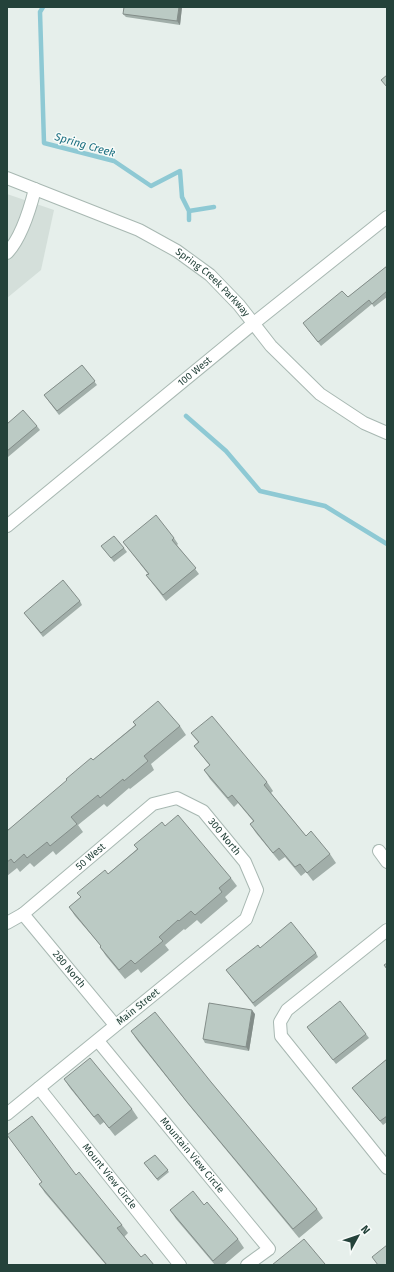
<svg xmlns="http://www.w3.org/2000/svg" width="394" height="1272" viewBox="0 0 394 1272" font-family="'Fira Sans',sans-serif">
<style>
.built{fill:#d4dfda}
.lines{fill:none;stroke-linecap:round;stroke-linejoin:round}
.stream{stroke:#8ec9d4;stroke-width:4.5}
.minor-casing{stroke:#a8b8b2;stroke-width:14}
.minor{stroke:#fff;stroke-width:12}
.wall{fill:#a1aea9}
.shaded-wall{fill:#838d89}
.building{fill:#bbcac4;stroke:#838d89}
.labels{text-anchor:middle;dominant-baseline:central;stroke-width:3;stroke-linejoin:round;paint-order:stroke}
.street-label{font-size:10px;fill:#24423a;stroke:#f7fbf9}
.water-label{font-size:11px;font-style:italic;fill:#1c6f80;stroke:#f7fbf9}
</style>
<rect width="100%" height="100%" fill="#e6efeb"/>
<path class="built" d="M7 194 54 210 41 270 7 298Z"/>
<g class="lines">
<path class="stream" d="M43 7 40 12 44 143 114 161 151 186 180 171 182 197 189 211 214 207
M189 211V220
M186 416 226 451 260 491 325 506 387 544"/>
<defs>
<g id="minor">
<path id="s1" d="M7 178 139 230 177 251 210 275 239 305 271 346 320 394 364 423 387 433"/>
<path d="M7 253C21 238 30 209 35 189"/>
<path id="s2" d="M7 526 254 323 387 217"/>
<path d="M379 851 387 862"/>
<path id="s3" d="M23 914 115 1025"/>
<path id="s4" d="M7 923 23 914 153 804 177 798 203 811 245 862 257 890 246 919 7 1114"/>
<path d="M387 930 287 1010 280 1022 281 1036 387 1168"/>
<path id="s5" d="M98 1041 269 1249 247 1265"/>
<path id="s6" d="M39 1088 180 1265"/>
</g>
</defs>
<use href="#minor" class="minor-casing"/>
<use href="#minor" class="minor"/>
</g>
<path class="wall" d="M182 7 180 25 126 17 123 14Z
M387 266V297L374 307 372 304 321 346 303 323 348 297Z
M82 365 97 385 59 415 44 395Z
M7 424 37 426 40 430 8 457 7 455Z
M174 538 178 544 177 545 199 574 166 601 146 575 148 574 123 542Z
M101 546 124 548 127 552 114 562Z
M80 601 82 605 43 637 24 613Z
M133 722 180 726 186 735 151 764 154 770 130 789 129 788 107 807 104 804 78 825 83 832 56 855 53 851 34 867 30 863 20 872 17 868 7 876V831L135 725Z
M191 733 267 782 273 791 271 793 306 836 330 854 336 863 313 881 306 872 301 876 285 857 279 861 256 833 250 824 253 821 238 803 234 807 210 779 204 770 210 766 194 746 198 742Z
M165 826 231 878 237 886 225 897 228 901 201 924 197 920 185 930 184 929 165 945 169 950 141 973 138 969 125 979 106 956 100 947 101 946 75 916 69 907 81 897 77 893 108 874 137 849 134 845Z
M260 948 316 953 318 957 255 1007 226 970Z
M255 1014 249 1051 205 1043 203 1039Z
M307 1027 366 1034 369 1038 336 1064Z
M131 1031 211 1082 317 1209 323 1218 299 1238 193 1110 137 1040Z
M387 1059V1122L383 1125 352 1088Z
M64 1079 132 1109 138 1118 115 1136 104 1122 100 1125 70 1088Z
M7 1135 76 1175 122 1225 128 1233 124 1237 141 1257 154 1265H106L45 1193 39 1184 42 1182Z
M155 1155 169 1172 158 1181 144 1163Z
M204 1205 238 1239 244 1248 224 1265H215L176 1219 170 1210Z"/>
<path class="shaded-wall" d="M179 7H182L180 25 177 21Z
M252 1010 255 1014 249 1051 246 1047Z"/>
<path class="building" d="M124 7H179L177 21 123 14Z
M387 75V87L381 80Z
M387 266V291L372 304 369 300 318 342 303 323 342 291 348 297Z
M82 365 95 381 57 411 44 395Z
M23 410 37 426 7 451V424Z
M156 515 174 538 172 540 196 568 163 595 146 575 149 574 123 542Z
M114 536 124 548 111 558 101 546Z
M63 580 80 601 41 633 24 613Z
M158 701 180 726 144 756 148 761 124 781 123 779 100 798 98 795 71 817 77 824 50 846 47 842 27 858 24 854 14 863 11 859 7 862V831L67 780 66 779 91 758 93 760 136 725 133 722Z
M212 716 267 782 264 785 306 836 311 831 330 854 307 873 300 864 295 867 279 848 273 853 250 824 254 821 232 795 228 798 204 770 210 765 194 746 199 742 191 733Z
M178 815 231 878 219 888 222 892 195 915 191 911 179 921 178 920 159 937 163 941 135 964 131 960 119 970 100 947 101 946 69 907 81 897 77 893 105 870 108 874 138 849 134 845 162 822 165 826Z
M291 922 316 953 253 1003 226 970 258 945 260 948Z
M387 963V969L384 965Z
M340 1001 366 1034 333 1060 307 1027Z
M209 1003 252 1010 246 1047 203 1039Z
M155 1012 211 1082 317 1209 293 1229 187 1102 131 1031Z
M90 1058 132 1109 109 1128 98 1114 94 1117 64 1079Z
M387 1059V1116L380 1121 352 1088Z
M32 1116 76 1175 79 1172 122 1225 117 1228 141 1257 145 1254 154 1265H107L39 1184 42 1182 7 1135Z
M155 1155 168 1170 157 1179 144 1163Z
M193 1191 204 1205 207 1202 238 1239 213 1261 170 1210Z
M304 1239 325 1264 323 1265H272Z
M387 1245V1265H378L372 1257Z"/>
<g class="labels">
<g class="street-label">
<text stroke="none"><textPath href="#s1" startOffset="233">Spring Creek Parkway</textPath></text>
<text stroke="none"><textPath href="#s2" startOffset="243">100 West</textPath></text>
<text stroke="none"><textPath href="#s4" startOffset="276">300 North</textPath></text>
<text stroke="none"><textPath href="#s4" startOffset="107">50 West</textPath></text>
<text stroke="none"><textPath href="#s3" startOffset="72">280 North</textPath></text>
<text transform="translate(138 1007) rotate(-39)">Main Street</text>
<text stroke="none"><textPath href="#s5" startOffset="148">Mountain View Circle</textPath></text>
<text stroke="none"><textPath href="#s6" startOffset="113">Mount View Circle</textPath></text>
</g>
<g class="water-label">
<text transform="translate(85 145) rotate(16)">Spring Creek</text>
</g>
</g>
<rect width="394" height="1272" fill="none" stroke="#24423a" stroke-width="16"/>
<g transform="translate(358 1236) rotate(50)" stroke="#f7fbf9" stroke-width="3" paint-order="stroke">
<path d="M0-3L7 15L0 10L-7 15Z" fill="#24423a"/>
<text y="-6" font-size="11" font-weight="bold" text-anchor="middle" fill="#24423a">N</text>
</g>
</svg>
